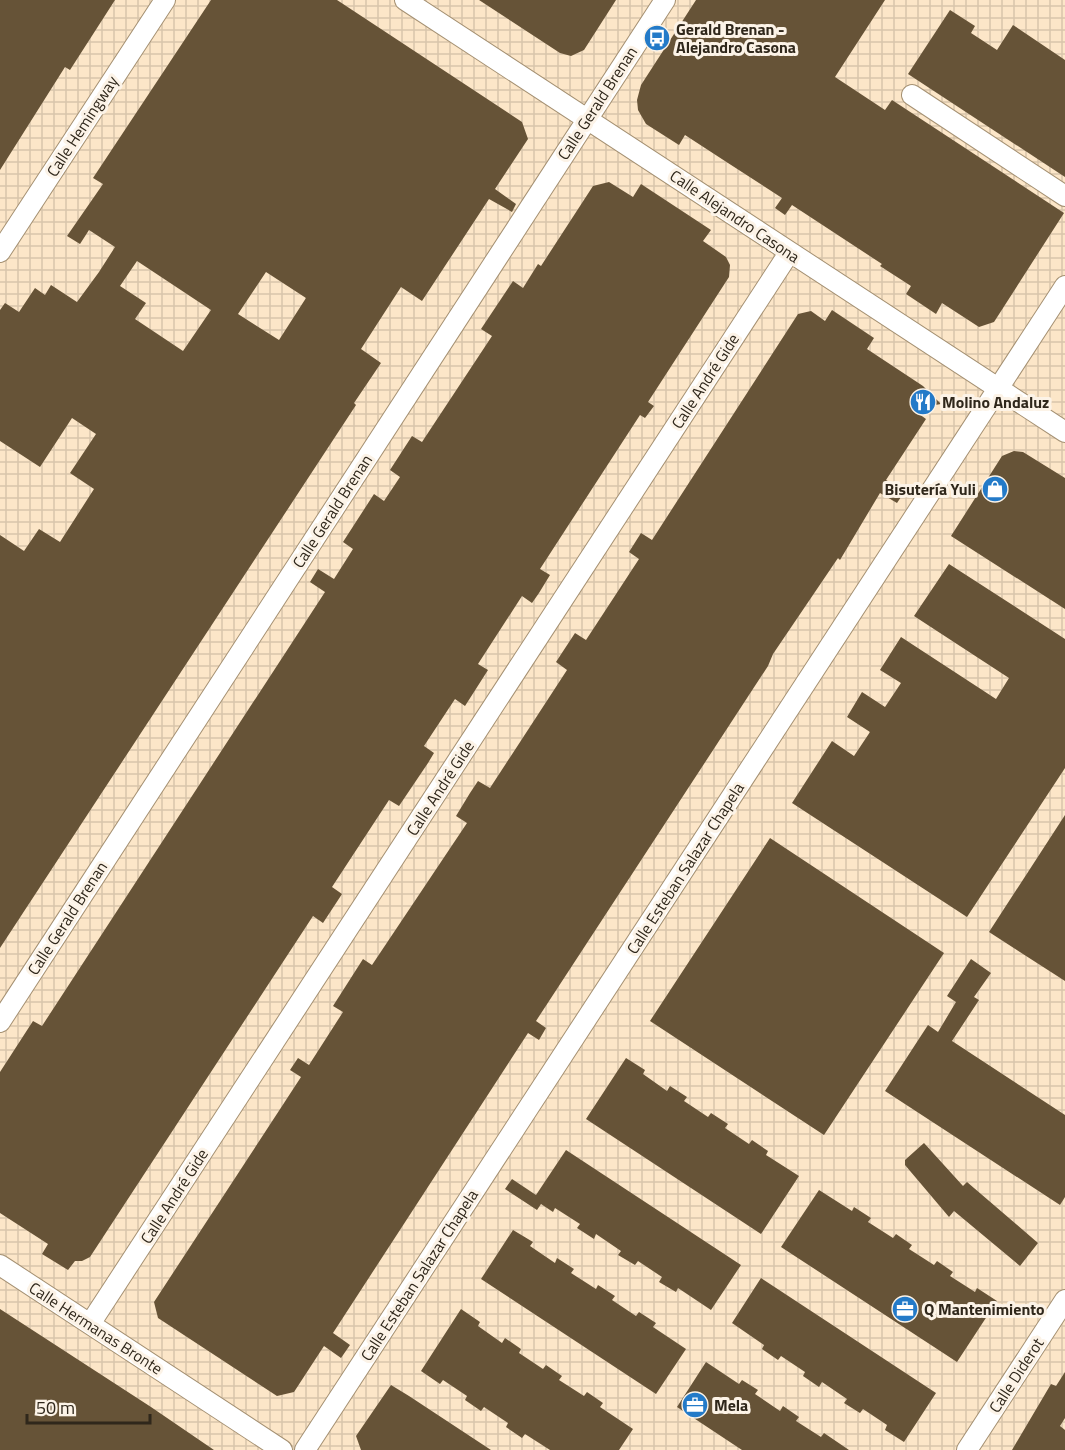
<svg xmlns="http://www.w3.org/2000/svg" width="1065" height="1450" viewBox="0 0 1065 1450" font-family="'Titillium Web',sans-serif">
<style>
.industrial{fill:url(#industrial-grid)}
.building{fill:#665337;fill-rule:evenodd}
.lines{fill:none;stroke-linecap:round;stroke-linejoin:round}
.minor-casing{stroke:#a59173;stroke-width:22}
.minor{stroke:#fff;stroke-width:20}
.labels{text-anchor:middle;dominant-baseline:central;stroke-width:6;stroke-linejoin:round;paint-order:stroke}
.poi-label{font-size:16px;font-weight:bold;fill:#2f271b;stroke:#fcf3e7;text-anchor:start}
.street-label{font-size:16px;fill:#2f271b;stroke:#fcf3e7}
</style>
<defs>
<pattern id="industrial-grid" width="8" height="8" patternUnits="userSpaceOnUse" patternTransform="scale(1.5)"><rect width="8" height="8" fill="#fce6c8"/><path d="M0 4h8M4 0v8" fill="none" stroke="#d8c5ab"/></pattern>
</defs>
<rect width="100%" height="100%" fill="#fcf3e7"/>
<path class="industrial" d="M0 0H1065V1450H0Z"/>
<path class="building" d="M0 0H115L70 70 65 67 0 170Z
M211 0H337L522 122 528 139 495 189 516 204 512 212 489 199 422 301 401 287 361 349 381 363 354 403 356 405 0 948V535L24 551 39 529 60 542 94 489 70 473 96 434 72 418 40 467 0 441V310L5 303 19 312 35 288 45 295 51 285 77 302 99 272 115 247 89 230 80 244 67 236 103 184 93 178ZM137 261 211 310 183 351 135 319 146 303 120 286ZM266 272 306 298 279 340 238 314Z
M479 0H616L584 50 571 56 560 53Z
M696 0H885L835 77 885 110 892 100 1064 213 994 322 979 327 942 303 936 314 906 294 911 286 880 266 882 264 792 205 785 215 775 208 782 198 728 163 685 135 679 145 646 124 638 110 637 100 641 85Z
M950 10 975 26 971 33 997 50 1013 25 1065 60V177L908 74Z
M609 182 633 197 641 184 711 230 703 241 726 257 730 265 729 277 648 402 654 406 645 418 640 415 540 569 550 575 539 593 532 603 522 596 478 664 488 670 465 706 455 699 424 746 434 753 428 763 399 806 389 800 332 887 342 894 323 923 313 916 90 1257 82 1261H75L68 1270 42 1254 48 1244 0 1213V1072L33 1021 42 1026 325 592 310 582 318 569 334 579 353 549 343 542 374 494 384 501 400 477 390 470 412 436 422 442 492 336 481 329 513 281 523 288 538 264 541 266 593 186Z
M832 310 874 338 867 349 923 386 941 404 912 409 926 419 886 480 905 491 897 503 880 493 840 560 838 558 773 654 768 666 536 1021 546 1028 539 1040 528 1033 333 1333 350 1345 341 1358 324 1346 294 1392 277 1396 158 1318 154 1302 301 1077 290 1070 298 1058 309 1065 343 1012 333 1006 363 959 372 965 467 823 456 816 470 793 478 781 490 788 567 670 556 662 575 633 586 640 639 559 629 552 641 533 652 540 798 314 811 311 825 321Z
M1014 451 1023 452 1065 478V609L951 536 1002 456Z
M949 564 1065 639V768L967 917 792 803 832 741 854 756 870 732 847 717 862 692 885 707 901 683 880 670 901 637 996 699 1009 678 914 616Z
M1065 815V981L989 932Z
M770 838 944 953 824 1135 650 1021Z
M971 959 991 973 974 997 979 1000 952 1041 1065 1115V1197L1060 1205 885 1091 928 1025 938 1032 956 1002 947 996Z
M626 1058 645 1070 643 1074 667 1091 670 1086 687 1097 684 1101 708 1117 711 1113 728 1124 725 1128 749 1144 752 1140 768 1151 766 1155 799 1176 761 1234 586 1119Z
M924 1143 963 1186 967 1182 1038 1243 1020 1266 954 1211 949 1217 905 1165V1160Z
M566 1150 741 1265 711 1310 678 1288 676 1292 659 1282 662 1277 638 1261 635 1265 618 1255 621 1251 596 1234 594 1239 577 1228 580 1224 555 1208 553 1212 541 1204 537 1210 505 1189 512 1179 536 1195Z
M819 1190 852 1211 854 1207 871 1218 868 1222 893 1238 896 1234 912 1245 909 1249 934 1265 937 1261 953 1272 950 1276 975 1292 977 1288 997 1301 957 1362 781 1247Z
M513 1230 533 1242 530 1246 555 1263 557 1258 574 1269 571 1273 596 1289 598 1285 615 1296 612 1300 636 1316 639 1312 656 1323 653 1327 686 1349 656 1394 481 1279Z
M761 1278 936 1393 904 1442 885 1430 887 1425 863 1409 860 1413 844 1403 847 1399 822 1382 819 1387 803 1376 805 1372 781 1356 778 1360 762 1349 764 1345 732 1323Z
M0 1309 151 1407 214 1450H0Z
M461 1309 480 1322 478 1326 502 1343 505 1338 521 1349 519 1353 543 1369 546 1365 562 1376 559 1380 584 1396 587 1392 603 1403 600 1407 633 1429 619 1450H550L525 1434 522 1438 506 1427 508 1423 484 1407 481 1411 465 1400 467 1396 443 1380 440 1384 421 1371Z
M706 1362 739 1384 742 1380 758 1390 755 1394 780 1411 783 1406 799 1417 796 1421 821 1437 824 1433 849 1450H742L677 1407Z
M1065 1372V1418L1060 1426 1065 1430V1450H1012L1051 1384 1056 1386Z
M391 1385 409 1396 491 1450H361L356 1436Z"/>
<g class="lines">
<defs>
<path id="minor" d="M405 0 1065 432
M912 95 1065 196
M0 252 165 0
M0 1022 665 0
M0 1265 282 1450
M90 1324 789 253
M305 1450 1065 286
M967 1450 1065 1300"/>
</defs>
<use href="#minor" class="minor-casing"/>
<use href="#minor" class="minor"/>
</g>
<defs>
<symbol id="bus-disc" viewBox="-11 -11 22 22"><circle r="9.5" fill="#237ac8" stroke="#fcf3e7"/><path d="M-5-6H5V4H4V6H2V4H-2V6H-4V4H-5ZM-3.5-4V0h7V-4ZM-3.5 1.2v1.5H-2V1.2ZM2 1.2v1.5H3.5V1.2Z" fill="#fff"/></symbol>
<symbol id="restaurant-disc" viewBox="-11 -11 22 22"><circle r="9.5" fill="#237ac8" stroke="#fcf3e7"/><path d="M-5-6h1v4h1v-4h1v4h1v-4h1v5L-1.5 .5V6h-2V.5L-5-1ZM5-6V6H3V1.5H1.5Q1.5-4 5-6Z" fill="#fff"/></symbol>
<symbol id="shop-disc" viewBox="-11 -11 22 22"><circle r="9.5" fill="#237ac8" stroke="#fcf3e7"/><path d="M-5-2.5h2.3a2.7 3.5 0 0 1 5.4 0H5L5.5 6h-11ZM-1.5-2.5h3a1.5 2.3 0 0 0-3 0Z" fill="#fff"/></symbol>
<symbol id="office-disc" viewBox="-11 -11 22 22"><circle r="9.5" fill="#237ac8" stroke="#fcf3e7"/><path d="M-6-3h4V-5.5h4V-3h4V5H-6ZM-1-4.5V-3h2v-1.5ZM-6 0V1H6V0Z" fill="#fff"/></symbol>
</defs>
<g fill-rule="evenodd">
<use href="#bus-disc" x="642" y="23" width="30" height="30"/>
<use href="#restaurant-disc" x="908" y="387" width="30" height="30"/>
<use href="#shop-disc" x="980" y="474" width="30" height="30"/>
<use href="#office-disc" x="890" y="1294" width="30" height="30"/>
<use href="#office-disc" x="680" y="1390" width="30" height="30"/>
</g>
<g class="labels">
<g class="poi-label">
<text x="676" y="29">Gerald Brenan -<tspan x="676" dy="18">Alejandro Casona</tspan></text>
<text x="942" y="402">Molino Andaluz</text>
<text x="976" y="489" text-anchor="end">Bisutería Yuli</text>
<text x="924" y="1309">Q Mantenimiento</text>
<text x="714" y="1405">Mela</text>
</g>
<g class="street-label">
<text transform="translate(597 103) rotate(-57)">Calle Gerald Brenan</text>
<text transform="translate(82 126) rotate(-57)">Calle Hemingway</text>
<text transform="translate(735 216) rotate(34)">Calle Alejandro Casona</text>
<text transform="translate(705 381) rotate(-57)">Calle André Gide</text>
<text transform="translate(332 511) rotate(-57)">Calle Gerald Brenan</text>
<text transform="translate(440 788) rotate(-57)">Calle André Gide</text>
<text transform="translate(685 868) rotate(-57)">Calle Esteban Salazar Chapela</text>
<text transform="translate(67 918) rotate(-57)">Calle Gerald Brenan</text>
<text transform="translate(174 1196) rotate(-57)">Calle André Gide</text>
<text transform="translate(419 1275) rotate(-57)">Calle Esteban Salazar Chapela</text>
<text transform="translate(96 1328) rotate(33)">Calle Hermanas Bronte</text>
<text transform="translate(1016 1375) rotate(-57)">Calle Diderot</text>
</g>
</g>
<path d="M27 1414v9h123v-9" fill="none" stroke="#2f271b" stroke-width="3"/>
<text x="36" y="1414" font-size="18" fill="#2f271b" stroke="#fcf3e7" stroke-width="4.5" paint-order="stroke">50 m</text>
</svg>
